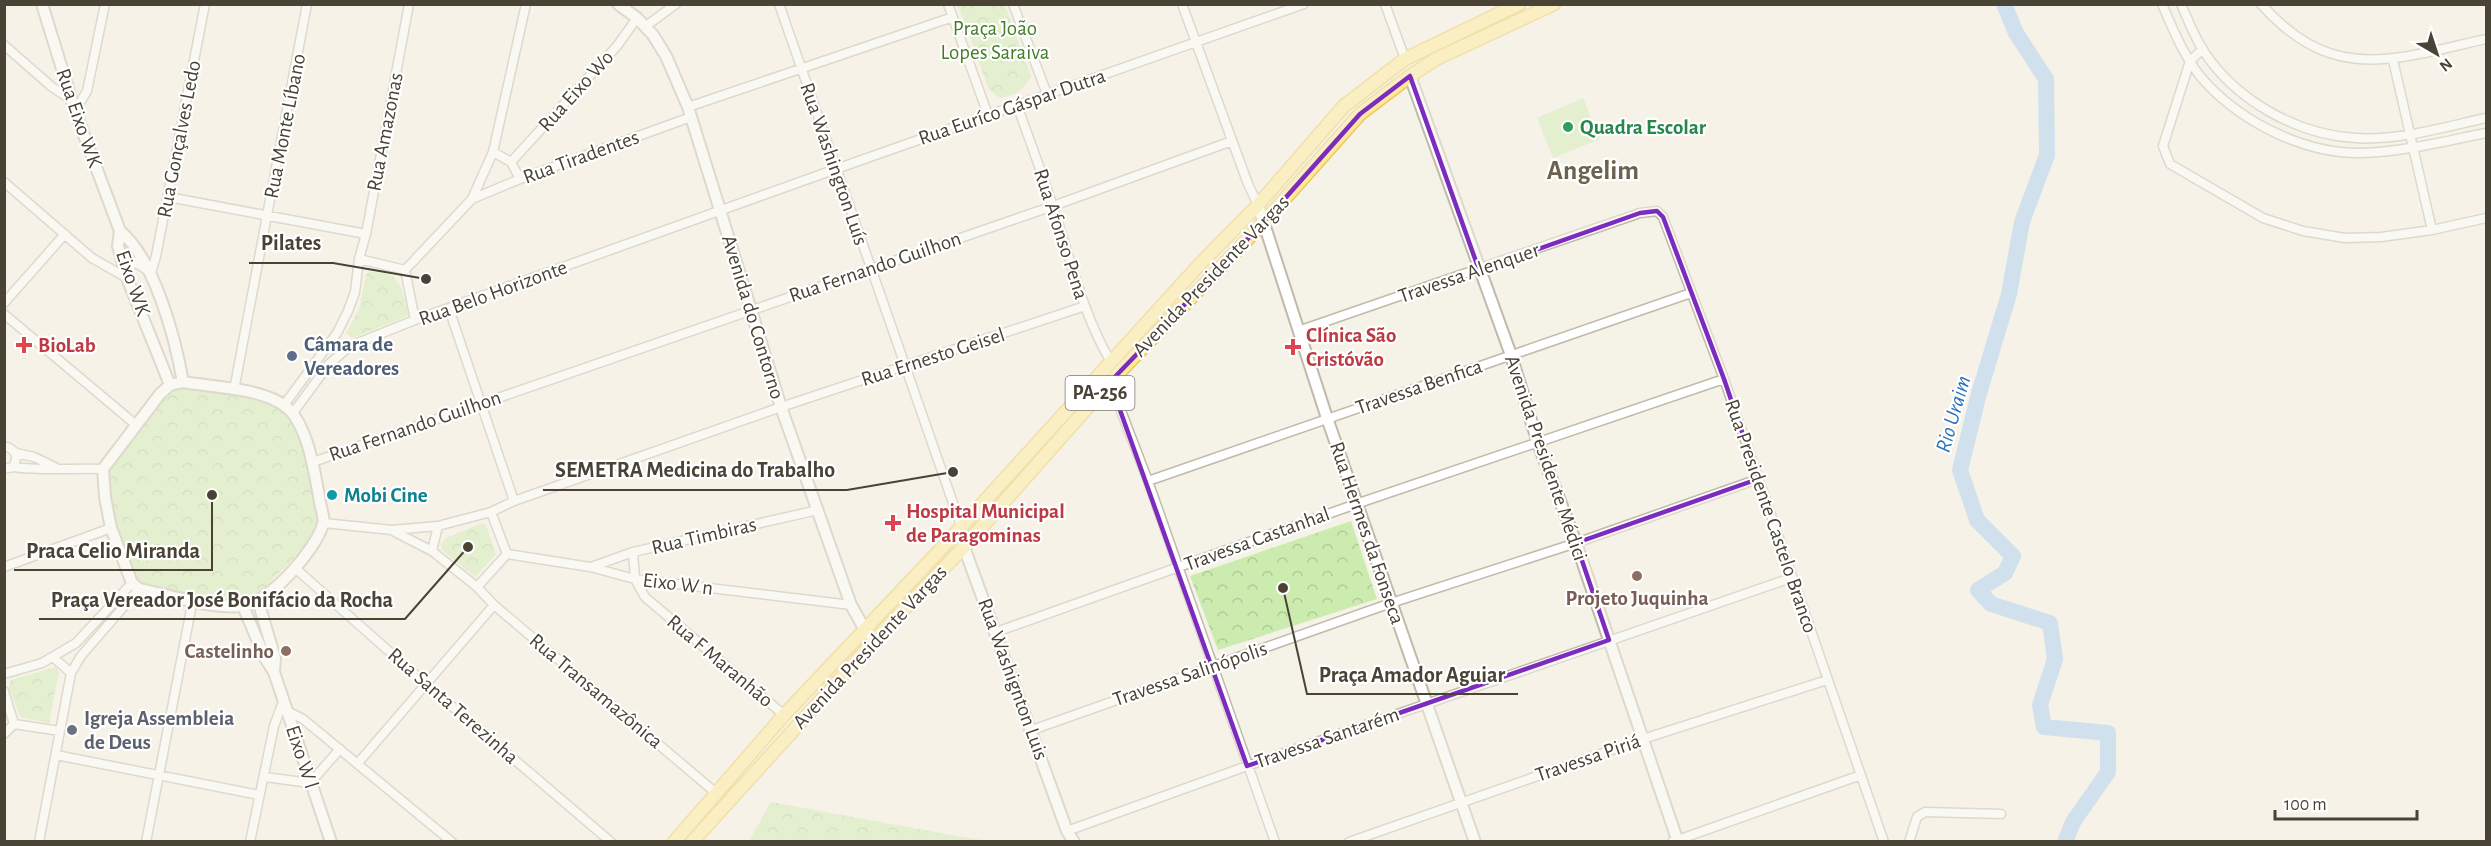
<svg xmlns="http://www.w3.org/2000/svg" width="2491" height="846" viewBox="0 0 2491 846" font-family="'Alegreya Sans',sans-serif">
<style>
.green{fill:#ccebaf}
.park{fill:url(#park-crowns)}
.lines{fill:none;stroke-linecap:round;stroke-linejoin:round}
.river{stroke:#a2cdf4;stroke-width:16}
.minor-casing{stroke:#c1baaa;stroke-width:11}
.tertiary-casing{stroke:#c1baaa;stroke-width:14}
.primary-casing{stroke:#eac961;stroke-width:15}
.minor{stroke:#fff;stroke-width:8}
.tertiary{stroke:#fff;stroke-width:10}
.primary{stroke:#ffe897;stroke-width:12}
.marked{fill:none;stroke:#7b2cbf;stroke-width:4.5;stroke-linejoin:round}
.leisure-dot{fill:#2e9e5b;stroke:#fff;stroke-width:2}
.health-dot{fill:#e0444e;stroke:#fff;stroke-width:2}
.service-dot{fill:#5c6f8a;stroke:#fff;stroke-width:2}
.culture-dot{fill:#0f9aa8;stroke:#fff;stroke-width:2}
.education-dot{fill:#8d6e63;stroke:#fff;stroke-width:2}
.worship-dot{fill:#6b7280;stroke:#fff;stroke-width:2}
.labels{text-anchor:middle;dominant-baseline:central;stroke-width:4.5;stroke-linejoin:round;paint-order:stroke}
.shield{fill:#fff;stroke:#807b72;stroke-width:1.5}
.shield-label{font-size:20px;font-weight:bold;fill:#494336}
.park-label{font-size:21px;fill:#427e26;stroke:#fff}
.street-label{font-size:21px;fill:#494336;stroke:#fff}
.leisure-label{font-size:21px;font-weight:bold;fill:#27864d;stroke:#fff;text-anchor:start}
.health-label{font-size:21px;font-weight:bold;fill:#be3a42;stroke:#fff;text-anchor:start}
.service-label{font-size:21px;font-weight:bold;fill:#4e5e75;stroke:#fff;text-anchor:start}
.culture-label{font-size:21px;font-weight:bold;fill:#0d838f;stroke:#fff;text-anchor:start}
.education-label{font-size:21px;font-weight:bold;fill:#785e54;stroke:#fff}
.worship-label{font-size:21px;font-weight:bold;fill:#5b616d;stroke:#fff;text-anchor:start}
.water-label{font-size:22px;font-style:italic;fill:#2974bb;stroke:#fff}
.district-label{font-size:27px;font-weight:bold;fill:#6c624d;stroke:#fff}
.leader{fill:none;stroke:#494336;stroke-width:2}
.callout-dot{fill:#494336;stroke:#fff;stroke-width:2}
.callout-label{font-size:22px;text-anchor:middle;font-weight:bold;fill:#494336;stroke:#fff;stroke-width:4.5;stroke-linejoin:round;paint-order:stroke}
</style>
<defs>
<pattern id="park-crowns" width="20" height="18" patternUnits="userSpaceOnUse" patternTransform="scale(1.5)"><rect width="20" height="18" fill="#ccebaf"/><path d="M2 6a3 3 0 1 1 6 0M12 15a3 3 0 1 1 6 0" fill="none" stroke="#b1cb97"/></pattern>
</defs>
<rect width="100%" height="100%" fill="#f5f2e8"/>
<path class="green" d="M1583 98 1600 139 1553 158 1537 118Z"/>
<path class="park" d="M958 5H1005L1031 76C1023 91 1017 95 1000 98L989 90Z
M369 272C403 272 399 286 409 313L406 317 352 338 346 333 359 310 366 275Z
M175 383 233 392 283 406 299 428 321 520 311 538 291 561 263 589 236 602 135 584 112 527 105 469Z
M1351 521 1377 599 1218 650 1190 576Z
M482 523 486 525 496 554 475 577 442 550 441 544 446 538Z
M55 667 59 672 49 723 20 717 9 687 11 680Z
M771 802 968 838 990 841H749Z"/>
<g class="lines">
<path class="river" d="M2004 4 2016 33 2046 79 2047 155 2022 222 2009 294 1978 397 1960 470 1977 520 2013 556 2005 573 1978 590 1991 604 2050 623 2055 659 2040 705 2044 727 2108 733V772L2073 822 2065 842"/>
<defs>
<path id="minor" d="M779 4 961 526
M948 4 988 115
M1013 4 1047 94
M1182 4 1248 184 1258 205
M1385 4 1405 59
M2162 4C2174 32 2186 62 2207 84 2244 123 2305 154 2361 153 2403 152 2445 141 2486 133
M2181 4C2188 20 2194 36 2203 50 2235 100 2297 135 2356 138 2399 141 2444 127 2486 118
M2261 4C2333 85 2394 59 2486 39
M646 26 676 4
M4 45 52 87 70 99
M2203 49 2190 61 2163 146 2170 164 2263 218 2303 231 2345 238 2381 237 2432 230 2486 218
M2393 60 2432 230
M1017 105C1032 147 1048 189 1061 232 1075 276 1087 322 1111 362
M688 107 953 17
M75 111 87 91 105 4
M493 152 511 162 520 179
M511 162 617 46 637 18
M4 182 92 258 127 278 128 269 135 262 151 273 156 256 205 4
M168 197 366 234
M472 199 520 179 691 117
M359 259 405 270 415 320
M405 270 472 199 493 152 526 4
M4 303 65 234
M449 309 514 501
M4 314 135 424
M1298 331 1640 213 1657 211 1663 217 1724 379 1884 842
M1110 382 1148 481 1275 842
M234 390 307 4
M284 405 337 333 348 311 355 292 359 259 366 234 409 4
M293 413 329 364 350 346 415 320 836 169 1304 4
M4 446C16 449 19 457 13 467L4 469
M16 453 34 457 55 467
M313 462 1053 206 1232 141
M13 467C43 471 73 468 103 469
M1148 481 1691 293
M491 512 514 501 781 407 1085 306
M324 523 392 530 438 526 491 512 507 554 477 587 432 551 438 526
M393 531 432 551
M633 552 635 579 645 597 784 715
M507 554 590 567 635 579 851 605
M4 567 111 528
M591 567 633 552 818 510
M295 568 427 685 611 842
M477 587 494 605 716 793
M996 632 1356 504 1724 379
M54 658 71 673
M4 674 42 663 76 643 132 583
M4 691 14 724
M287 711 303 719 452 842
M14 724 60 731
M1032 730 1391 603 1576 543 1758 479
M4 734 14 724
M56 755 259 795
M358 763 494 605
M265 777 310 783 340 749
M1067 831 1247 766 1791 578
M39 842 71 673 81 656 139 589
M146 842 193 599
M250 842 274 726 284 699
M1349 842 1643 739 1827 680
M1672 842 1861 775
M1909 842 1917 817 1925 812 2001 814"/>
<path id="tertiary" d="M42 4 75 111 120 231 118 246 127 278 170 385
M618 4 637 18 653 35 666 56 688 107 781 407 851 605 865 630 875 640
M1410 76 1511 355 1538 443 1576 543 1678 842
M1258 205 1327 418 1475 842
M120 231C155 260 175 338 183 382
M183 382C212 387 261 388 285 406 308 423 315 475 320 502 321 509 325 518 323 524 316 550 268 604 242 606 211 609 170 595 139 589L132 583 111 528 105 497 103 469 160 394 170 385Z
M961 526 964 547 1067 831 1074 842
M258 601 275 658 274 671
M243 606 265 658 274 672 331 842"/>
<path id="primary" d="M674 842 784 715 941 549 1200 264 1258 205 1344 106 1405 59 1519 4
M692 842 887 627 964 547 1110 382 1264 222 1360 114 1410 76 1436 59 1554 4"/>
</defs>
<use href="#minor" class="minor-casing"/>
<use href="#tertiary" class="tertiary-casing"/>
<use href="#primary" class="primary-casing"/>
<use href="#minor" class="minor"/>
<use href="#tertiary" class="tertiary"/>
<use href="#primary" class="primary"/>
</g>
<path d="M0 0H2491V846H0ZM1410 76 1479 270 1640 213 1657 211 1663 217 1724 379 1758 479 1576 543 1609 640 1247 766 1110 382 1264 222 1360 114Z" fill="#f5f2e8" fill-opacity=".55" fill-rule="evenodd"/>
<path class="marked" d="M1410 76 1479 270 1640 213 1657 211 1663 217 1724 379 1758 479 1576 543 1609 640 1247 766 1110 382 1264 222 1360 114Z"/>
<circle class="leisure-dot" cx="1568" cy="127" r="6"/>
<g class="health-dot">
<path d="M21 336h6v6h6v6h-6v6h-6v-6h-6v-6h6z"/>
<path d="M1290 338h6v6h6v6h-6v6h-6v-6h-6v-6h6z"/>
<path d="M890 514h6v6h6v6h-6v6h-6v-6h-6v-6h6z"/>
</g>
<circle class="service-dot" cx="292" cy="356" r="6"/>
<circle class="culture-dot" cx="332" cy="495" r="6"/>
<g class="education-dot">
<circle cx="1637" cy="576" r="6"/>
<circle cx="286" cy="651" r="6"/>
</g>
<circle class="worship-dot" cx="72" cy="730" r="6"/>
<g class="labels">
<rect class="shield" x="1065.5" y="376" width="69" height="34" rx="4.5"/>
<g class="shield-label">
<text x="1100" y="393">PA-256</text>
</g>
<g class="park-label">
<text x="995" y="28">Praça João<tspan x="995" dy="24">Lopes Saraiva</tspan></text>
</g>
<g class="street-label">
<text transform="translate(576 91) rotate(-48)">Rua Eixo Wo</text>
<text transform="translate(1012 107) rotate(-19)">Rua Euríco Gáspar Dutra</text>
<text transform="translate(79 118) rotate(71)">Rua Eixo WK</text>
<text transform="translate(285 126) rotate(-79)">Rua Monte Líbano</text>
<text transform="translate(385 132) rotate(-79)">Rua Amazonas</text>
<text transform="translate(179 139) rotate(-79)">Rua Gonçalves Ledo</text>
<text transform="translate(581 157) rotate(-20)">Rua Tiradentes</text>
<text transform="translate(834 164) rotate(71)">Rua Washington Luís</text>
<text transform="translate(1061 234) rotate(72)">Rua Afonso Pena</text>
<text transform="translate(875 267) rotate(-19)">Rua Fernando Guilhon</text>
<text transform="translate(1469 273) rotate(-19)">Travessa Alenquer</text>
<text transform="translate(1211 276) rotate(-46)">Avenida Presidente Vargas</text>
<text transform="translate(133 283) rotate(71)">Eixo WK</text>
<text transform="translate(493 293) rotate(-20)">Rua Belo Horizonte</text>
<text transform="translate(753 317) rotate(73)">Avenida do Contorno</text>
<text transform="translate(933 357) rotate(-18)">Rua Ernesto Geisel</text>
<text transform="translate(1419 387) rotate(-19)">Travessa Benfica</text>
<text transform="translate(415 426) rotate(-19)">Rua Fernando Guilhon</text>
<text transform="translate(1546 458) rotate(71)">Avenida Presidente Médici</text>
<text transform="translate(1771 516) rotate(71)">Rua Presidente Castelo Branco</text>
<text transform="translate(1367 533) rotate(71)">Rua Hermes da Fonseca</text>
<text transform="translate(704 536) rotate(-13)">Rua Timbiras</text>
<text transform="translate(1257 539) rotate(-20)">Travessa Castanhal</text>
<text transform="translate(678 584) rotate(7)">Eixo W n</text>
<text transform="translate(870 647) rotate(-47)">Avenida Presidente Vargas</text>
<text transform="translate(720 661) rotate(40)">Rua F Maranhão</text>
<text transform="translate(1190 674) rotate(-19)">Travessa Salinópolis</text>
<text transform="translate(1013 679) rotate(70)">Rua Washignton Luis</text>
<text transform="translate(596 691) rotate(40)">Rua Transamazônica</text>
<text transform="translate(453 706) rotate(41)">Rua Santa Terezinha</text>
<text transform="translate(1327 738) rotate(-19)">Travessa Santarém</text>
<text transform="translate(302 757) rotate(72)">Eixo W l</text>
<text transform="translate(1588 758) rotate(-19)">Travessa Piriá</text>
</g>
<g class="leisure-label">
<text x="1580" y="127">Quadra Escolar</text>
</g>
<g class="health-label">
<text x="1306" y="335">Clínica São<tspan x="1306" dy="24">Cristóvão</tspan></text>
<text x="38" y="345">BioLab</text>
<text x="906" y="511">Hospital Municipal<tspan x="906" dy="24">de Paragominas</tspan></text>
</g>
<g class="service-label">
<text x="304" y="344">Câmara de<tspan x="304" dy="24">Vereadores</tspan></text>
</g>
<g class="culture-label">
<text x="344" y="495">Mobi Cine</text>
</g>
<g class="education-label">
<text x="1637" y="598">Projeto Juquinha</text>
<text x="274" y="651" text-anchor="end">Castelinho</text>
</g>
<g class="worship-label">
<text x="84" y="718">Igreja Assembleia<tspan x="84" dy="24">de Deus</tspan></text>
</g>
<g class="water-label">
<text transform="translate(1953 414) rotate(-74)">Rio Uraim</text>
</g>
<g class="district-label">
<text x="1593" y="170">Angelim</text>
</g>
</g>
<path class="leader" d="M426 279L333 263H249M953 472L847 490H543M212 495L212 570H14M468 547L405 619H39M1283 588L1307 694H1518"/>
<g class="callout-dot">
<circle cx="426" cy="279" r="6"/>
<circle cx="953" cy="472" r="6"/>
<circle cx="212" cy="495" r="6"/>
<circle cx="468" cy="547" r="6"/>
<circle cx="1283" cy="588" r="6"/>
</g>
<g class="callout-label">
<text x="291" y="250">Pilates</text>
<text x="695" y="477">SEMETRA Medicina do Trabalho</text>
<text x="113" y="558">Praca Celio Miranda</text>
<text x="222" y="607">Praça Vereador José Bonifácio da Rocha</text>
<text x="1412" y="682">Praça Amador Aguiar</text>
</g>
<rect width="2491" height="846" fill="none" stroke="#494336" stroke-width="12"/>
<g transform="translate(2437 54) rotate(141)" stroke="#ffffff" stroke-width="4.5" paint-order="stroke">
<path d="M0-4.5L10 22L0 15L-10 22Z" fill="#494336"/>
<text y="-9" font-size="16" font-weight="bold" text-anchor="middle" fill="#494336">N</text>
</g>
<path d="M2275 810v9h142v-9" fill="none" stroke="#494336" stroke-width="3"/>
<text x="2284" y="810" font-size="18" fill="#494336" stroke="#ffffff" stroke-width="4.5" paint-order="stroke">100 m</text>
</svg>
